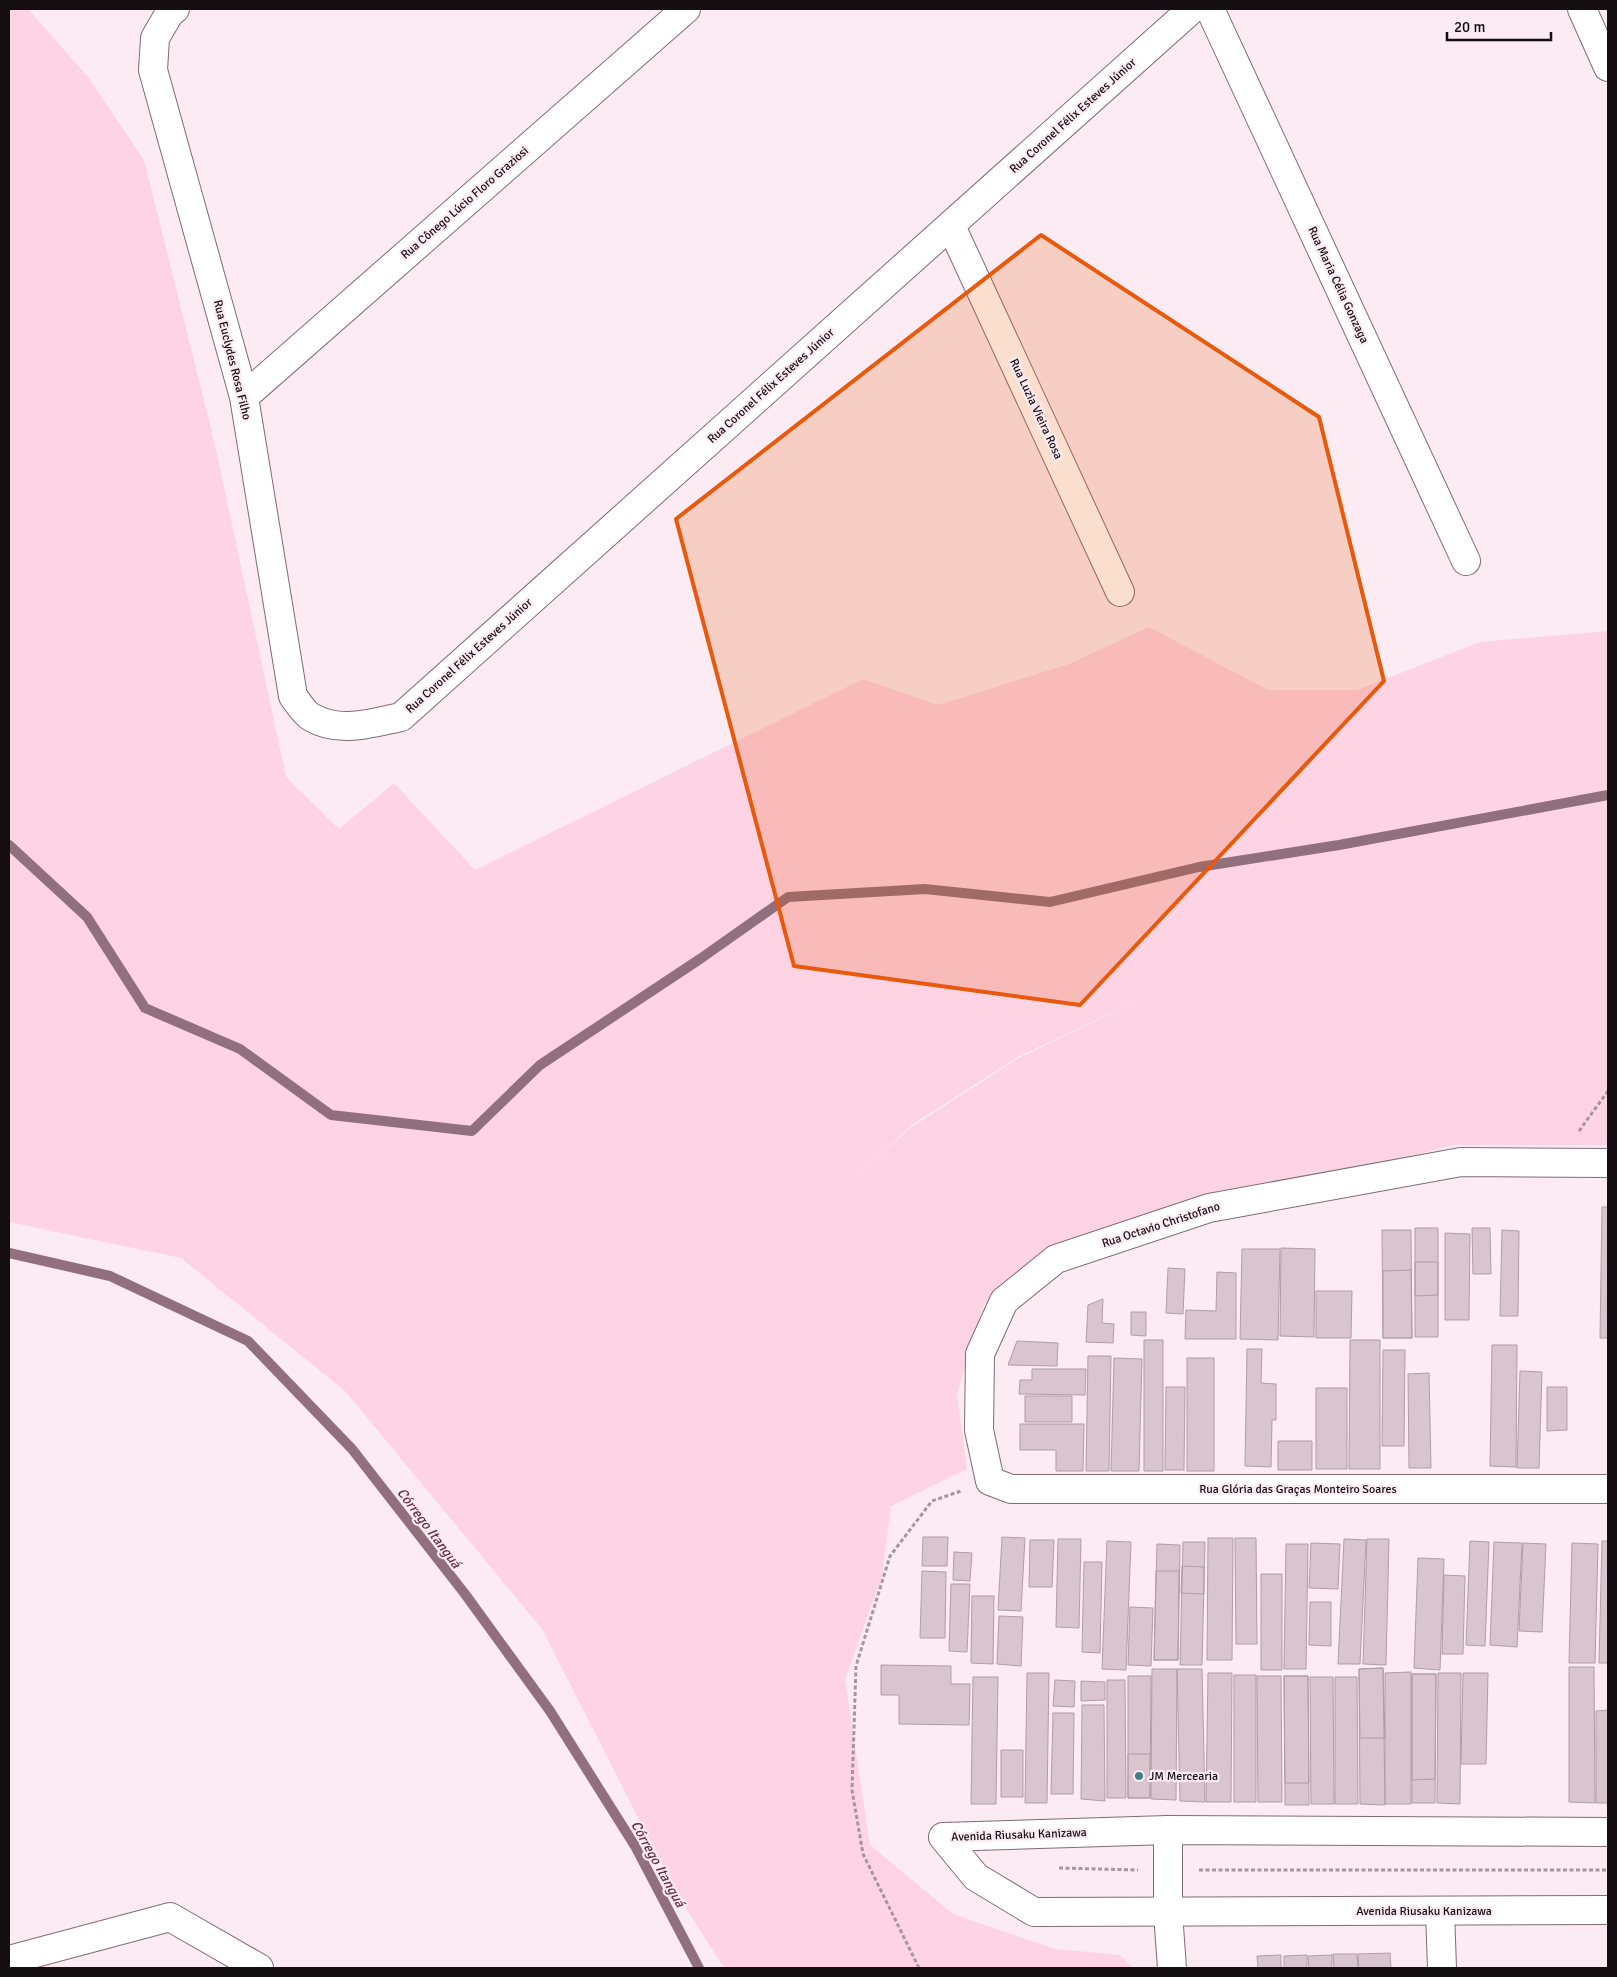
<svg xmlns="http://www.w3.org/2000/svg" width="1617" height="1977" viewBox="0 0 1617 1977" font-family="Signika,sans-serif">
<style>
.green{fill:#fed4e5;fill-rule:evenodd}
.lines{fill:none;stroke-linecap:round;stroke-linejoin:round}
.stream{stroke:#916f7d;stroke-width:10}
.building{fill:#dac5ce;stroke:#b19da5}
.street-casing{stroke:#7e6c73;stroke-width:30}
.secondary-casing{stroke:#7e6c73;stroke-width:30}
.path{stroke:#a4969c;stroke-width:3;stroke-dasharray:4 2.5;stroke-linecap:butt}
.street{stroke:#fff;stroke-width:28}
.secondary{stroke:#fff;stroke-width:28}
.marked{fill:#e8590c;fill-opacity:0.2;stroke:#e8590c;stroke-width:4;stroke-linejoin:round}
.poi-dot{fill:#3b8483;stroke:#fcebf2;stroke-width:2}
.labels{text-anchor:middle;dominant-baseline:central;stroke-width:4.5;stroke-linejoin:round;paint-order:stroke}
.street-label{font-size:12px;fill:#150e11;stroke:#fcebf2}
.poi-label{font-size:12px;fill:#150e11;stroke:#fcebf2;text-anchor:start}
.water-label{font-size:14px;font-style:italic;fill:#662e49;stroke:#fcebf2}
</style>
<rect width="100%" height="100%" fill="#fcebf2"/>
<path class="green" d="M9 9H28L88 77 144 160 215 445 286 777 339 829 394 783 475 870 863 679 938 705 1069 664 1149 627 1268 690H1357L1480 642 1608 631V1145H1454L1060 1242 984 1304 957 1394 967 1469 891 1506 882 1576 845 1679 870 1845 953 1914 1055 1949 1120 1955 1133 1968H724L677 1894 542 1629 345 1391 181 1258 9 1222ZM1162 989 1019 1058 910 1128 845 1188 913 1124 1018 1057Z"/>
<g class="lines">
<path class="stream" d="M9 845 87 917 145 1008 240 1049 331 1115 472 1131 540 1065 700 959 788 897 925 889 1050 902 1199 867 1339 845 1608 795
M9 1253 110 1276 248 1341 352 1449 465 1594 550 1711 635 1846 699 1968"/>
</g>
<path class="building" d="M1602 1207H1608V1338H1600Z
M1415 1228H1438V1337H1415Z
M1472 1228H1490L1491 1274H1473Z
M1382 1230H1411L1412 1338H1383Z
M1502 1230 1519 1231 1518 1316H1500Z
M1445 1233 1470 1234 1469 1320H1445Z
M1281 1248 1315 1249 1314 1337 1280 1336Z
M1242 1249H1280L1278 1340 1240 1339Z
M1415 1262H1438V1295L1415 1296Z
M1168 1268 1185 1269 1183 1314 1166 1313Z
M1411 1270 1412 1338H1383V1271Z
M1217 1272 1236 1273V1339H1185L1186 1310 1216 1311Z
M1316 1291H1352L1351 1338H1316Z
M1103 1299 1102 1323 1114 1324 1113 1343 1086 1342 1088 1305Z
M1131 1312H1146V1336L1131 1335Z
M1144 1340H1163V1471H1144Z
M1350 1340H1380V1469H1349Z
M1017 1341 1058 1343 1057 1366 1008 1365Z
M1492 1345H1517L1516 1467 1490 1466Z
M1247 1349H1262L1261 1383 1276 1384V1420H1272L1271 1467 1245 1466Z
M1383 1350H1405L1404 1446H1382Z
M1088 1356H1111L1109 1471H1086Z
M1114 1358 1142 1359 1139 1471H1111Z
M1187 1358H1214V1471H1187Z
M1032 1369H1086L1085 1395 1019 1394 1020 1380H1032Z
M1520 1371 1542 1372 1539 1468H1517Z
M1429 1373 1431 1468H1409L1408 1374Z
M1166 1387H1185L1184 1470H1165Z
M1547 1387H1567V1430L1547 1431Z
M1316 1388H1347V1469H1316Z
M1025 1396H1072V1422H1025Z
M1020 1424H1084L1083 1471H1056V1450H1020Z
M1278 1441H1312V1470H1278Z
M923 1537H948L947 1566H922Z
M1002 1537 1025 1538 1021 1611 998 1610Z
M1208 1538H1233L1232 1660H1207Z
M1235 1538H1256L1257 1644H1236Z
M1058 1539H1081L1079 1628 1056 1627Z
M1344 1539 1366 1540 1360 1664H1338Z
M1367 1539H1389L1386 1665 1363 1664Z
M1030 1540H1054L1052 1587H1029Z
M1107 1541 1131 1542 1126 1670 1102 1669Z
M1470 1541 1489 1542 1485 1646 1466 1645Z
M1602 1541H1608V1663H1599Z
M1183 1542H1205L1202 1665H1180Z
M1494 1542 1522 1543 1517 1647 1490 1645Z
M1311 1543 1340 1544 1338 1589 1309 1588Z
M1523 1543 1546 1544 1542 1632 1519 1631Z
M1572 1543 1598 1544 1595 1663H1569Z
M1157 1544 1180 1545 1178 1660H1154Z
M1286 1544H1308L1306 1669H1284Z
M954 1552 972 1553 970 1581 953 1580Z
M1418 1558 1444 1559 1440 1670 1414 1668Z
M1084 1562H1102L1100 1653 1082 1652Z
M1182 1566 1204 1567V1594L1181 1593Z
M922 1571 946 1572 945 1638H920Z
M1156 1571H1179L1178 1660H1154Z
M1261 1574H1282V1670H1261Z
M1444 1575 1465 1576 1463 1654H1442Z
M951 1584H970L967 1652 949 1651Z
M972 1596H994L993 1664 971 1663Z
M1310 1602H1331V1646L1309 1645Z
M1130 1607 1153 1608 1151 1666 1128 1665Z
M999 1616 1023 1617 1021 1666 997 1664Z
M881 1665 951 1666V1684H970L969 1725 899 1724V1695H881Z
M1569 1667H1594L1595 1803 1569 1802Z
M1383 1668 1385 1805 1360 1804 1359 1669Z
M1383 1668 1385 1738H1360L1359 1669Z
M1152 1669H1177L1176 1800 1151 1799Z
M1177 1669H1202L1205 1802 1180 1801Z
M1411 1672V1804H1385V1673Z
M1027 1673H1049L1047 1803H1025Z
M1208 1673H1232L1231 1802H1206Z
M1438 1673H1461L1460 1804 1437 1803Z
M1463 1673H1488L1486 1764H1461Z
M1412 1674H1436L1435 1803H1412Z
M1412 1674H1436L1435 1779 1412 1780Z
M1234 1675H1256V1802H1234Z
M1128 1676H1151L1150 1798H1128Z
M1257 1676H1281L1282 1802H1258Z
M1284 1676H1308L1309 1805H1285Z
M1284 1676H1308L1309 1783H1285Z
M973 1677H998L996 1804H971Z
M1310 1677H1333L1334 1804H1311Z
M1335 1677H1357L1358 1804H1335Z
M1055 1680 1075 1681 1074 1707 1053 1706Z
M1107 1680H1125L1126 1798H1107Z
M1081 1681 1105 1682V1700L1081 1701Z
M1082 1705H1104L1105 1801 1081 1799Z
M1608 1710V1803H1596V1711Z
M1053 1713H1074L1073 1794H1051Z
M1001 1750H1023V1797H1001Z
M1128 1754H1150V1798H1128Z
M1390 1953 1391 1968H1359L1358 1954Z
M1333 1954H1357L1358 1968H1334Z
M1281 1955V1968H1258L1257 1956Z
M1307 1955V1968H1284V1956Z
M1332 1955V1968H1309L1308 1956Z"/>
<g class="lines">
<defs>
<path id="street" d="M175 9 169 14 155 38 153 70 244 397 293 696C298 703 304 713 311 717 340 734 371 723 401 717L1192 9
M1210 9 1466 561
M1582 9 1608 67
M951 226 1120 592
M244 397 686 9
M1608 1163 1461 1162 1209 1208 1056 1259 1004 1301 980 1354 979 1430 990 1481 1011 1489H1608
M1168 1830V1913L1172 1968
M1440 1911 1442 1968
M9 1960 170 1917 259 1968"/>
<path id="secondary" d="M943 1837 976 1877 1034 1912 1608 1910
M943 1837 1168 1830 1608 1832"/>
</defs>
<use href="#street" class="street-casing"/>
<use href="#secondary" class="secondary-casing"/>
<path class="path" d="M1579 1131 1608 1091
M1059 1868 1138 1870
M1199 1870H1608
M919 1968 863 1854 852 1790 856 1666 890 1556 932 1501 961 1491"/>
<use href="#street" class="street"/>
<use href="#secondary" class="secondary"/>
</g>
<path class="marked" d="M1041 235 1319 417 1384 681 1080 1005 794 966 676 519Z"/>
<circle class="poi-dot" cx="1139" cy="1776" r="5"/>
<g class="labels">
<g class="street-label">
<text transform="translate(1073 116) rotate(-42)">Rua Coronel Félix Esteves Júnior</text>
<text transform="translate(465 203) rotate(-41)">Rua Cônego Lúcio Floro Graziosi</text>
<text transform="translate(1338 285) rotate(65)">Rua Maria Célia Gonzaga</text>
<text transform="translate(232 360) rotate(76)">Rua Euclydes Rosa Filho</text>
<text transform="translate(771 386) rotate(-42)">Rua Coronel Félix Esteves Júnior</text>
<text transform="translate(1036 409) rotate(65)">Rua Luzia Vieira Rosa</text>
<text transform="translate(469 656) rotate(-42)">Rua Coronel Félix Esteves Júnior</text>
<text transform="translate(1161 1225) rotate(-18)">Rua Octavio Christofano</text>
<text x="1298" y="1489">Rua Glória das Graças Monteiro Soares</text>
<text transform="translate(1019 1835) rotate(-2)">Avenida Riusaku Kanizawa</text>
<text x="1424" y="1911">Avenida Riusaku Kanizawa</text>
</g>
<g class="poi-label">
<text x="1149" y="1776">JM Mercearia</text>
</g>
<g class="water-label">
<text transform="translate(429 1528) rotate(53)">Córrego Itanguá</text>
<text transform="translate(658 1864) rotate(61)">Córrego Itanguá</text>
</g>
</g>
<rect width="1617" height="1977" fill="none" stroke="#150e11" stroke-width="20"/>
<path d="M1447 32v8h104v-8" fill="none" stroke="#150e11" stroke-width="2.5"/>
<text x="1454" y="32" font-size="15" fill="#150e11" stroke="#fcebf2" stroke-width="4" paint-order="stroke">20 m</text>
</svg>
